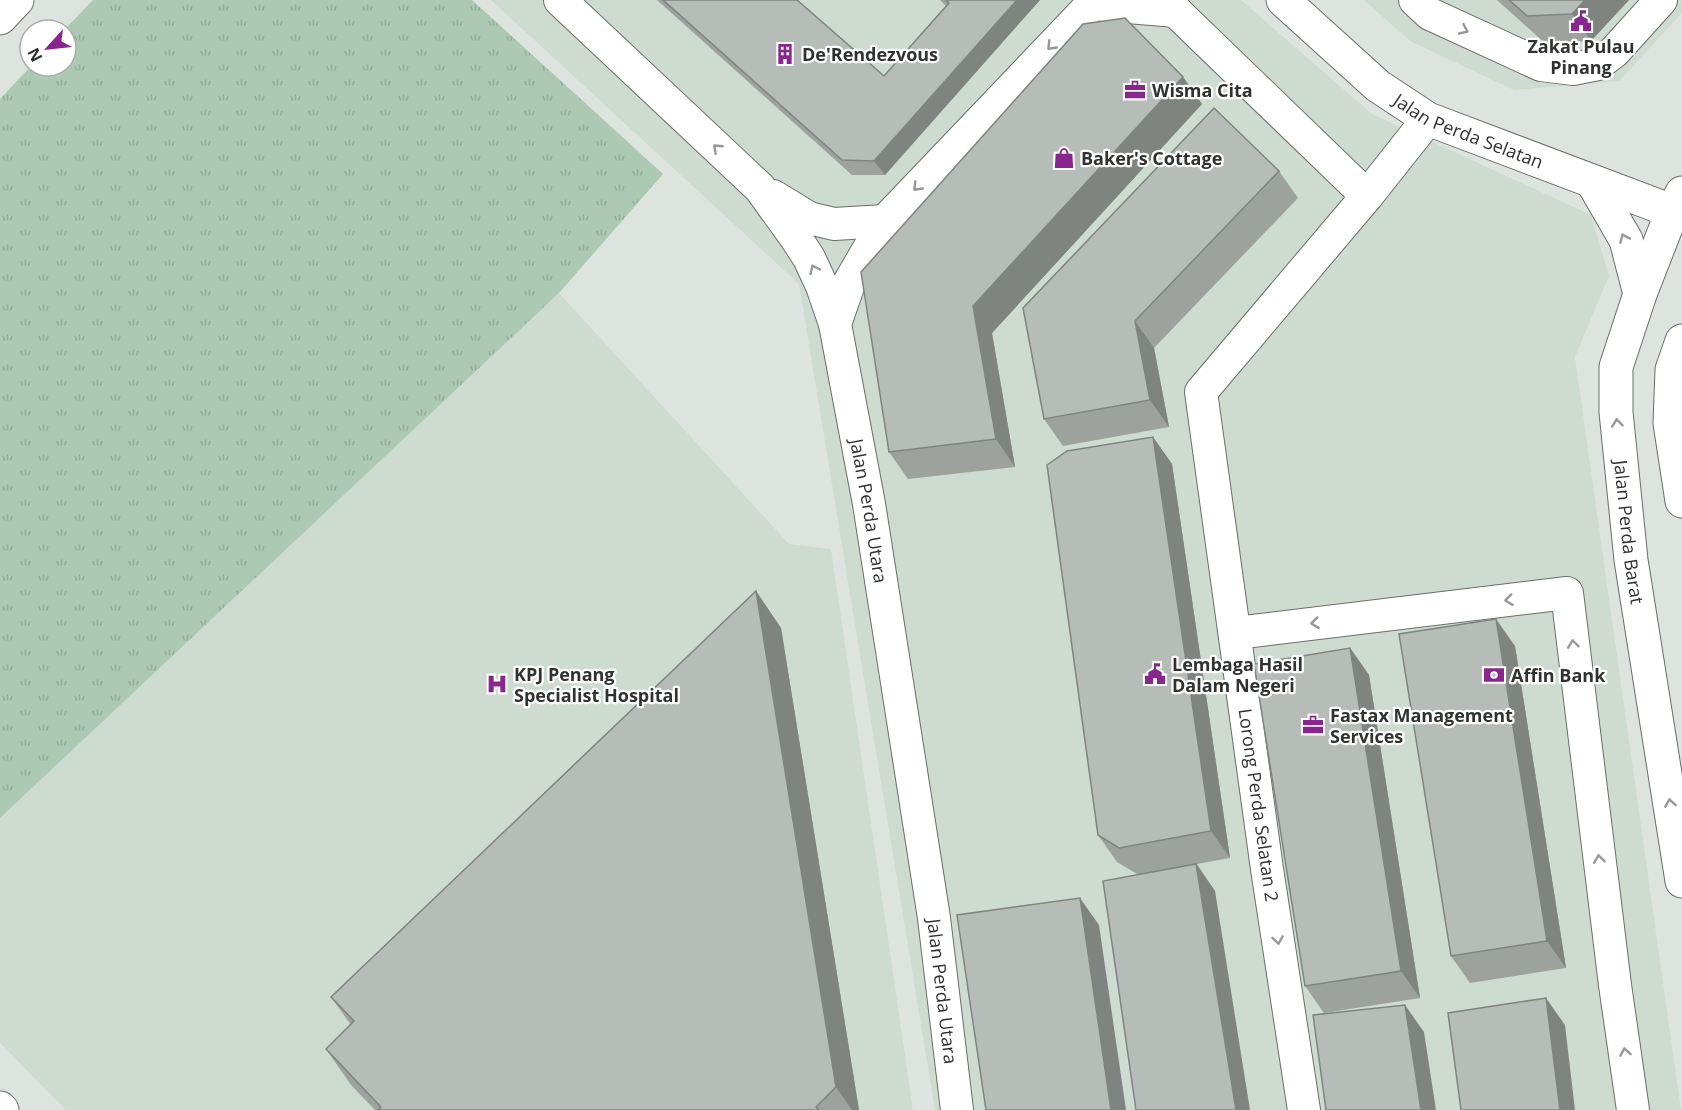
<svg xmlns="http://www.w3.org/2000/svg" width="1682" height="1110" viewBox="0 0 1682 1110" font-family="'Open Sans',sans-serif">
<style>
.built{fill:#cedbd1}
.grass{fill:url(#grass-tufts)}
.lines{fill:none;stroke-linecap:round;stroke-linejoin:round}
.street-casing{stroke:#696e6a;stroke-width:34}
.secondary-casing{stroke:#696e6a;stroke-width:35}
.street{stroke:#fff;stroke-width:32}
.secondary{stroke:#fff;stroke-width:33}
.wall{fill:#9da29e}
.shaded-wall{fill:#7f8481}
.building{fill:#b6bcb8;stroke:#7f8481;stroke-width:1.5}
.oneway{stroke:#979898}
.labels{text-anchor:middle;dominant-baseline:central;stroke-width:4.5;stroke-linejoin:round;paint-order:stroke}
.poi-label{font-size:18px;font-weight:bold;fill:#2f3230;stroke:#fff;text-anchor:start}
.street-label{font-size:18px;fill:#2f3230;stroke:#fff}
</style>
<defs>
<pattern id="grass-tufts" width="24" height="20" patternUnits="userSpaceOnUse" patternTransform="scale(1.5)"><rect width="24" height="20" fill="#abc9b3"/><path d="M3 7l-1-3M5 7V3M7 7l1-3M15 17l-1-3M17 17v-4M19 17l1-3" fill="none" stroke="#93ad9a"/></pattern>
</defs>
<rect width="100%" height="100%" fill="#dde4df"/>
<path class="built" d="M491 0H1241L1372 114 1591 215 1609 276 1575 357 1681 1110H935L799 284Z
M1364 0H1682V13L1619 81 1514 90 1410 41Z
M559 293 789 544 831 549 913 1110H66L0 1043V818Z"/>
<path class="grass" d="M93 0H472L663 174 559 293 0 818V99L31 66H66V30H64Z"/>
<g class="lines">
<defs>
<g id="street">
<path id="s1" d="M560 0 760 188 796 238 809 258 822 286 835 324 869 504 934 918 957 1110"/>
<path d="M1164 0 1367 196"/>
<path d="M1415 0 1430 14 1541 65 1573 69 1598 64 1614 52 1661 0"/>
<path d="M1092 4 1176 11"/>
<path d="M773 196 809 218 834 224 885 221"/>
<path d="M835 324 850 281 885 221 1092 4"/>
<path d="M1236 633 1567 593 1615 985 1633 1110"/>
<path d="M1304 1110 1267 869 1201 392 1367 196 1428 119"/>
</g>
<g id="secondary">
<path id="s2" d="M1283 0 1378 86 1428 119 1682 215"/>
<path d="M0 18 17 0"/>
<path d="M1593 183 1626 240 1640 294"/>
<path id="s3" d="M1682 193 1672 212 1640 294 1616 367V412L1631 560 1682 881"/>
<path d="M1682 341 1672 370 1670 423 1682 501"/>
<path d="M0 1108 2 1110"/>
</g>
</defs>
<use href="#street" class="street-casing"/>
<use href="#secondary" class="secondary-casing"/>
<use href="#street" class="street"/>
<use href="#secondary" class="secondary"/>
</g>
<path class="wall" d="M657 0H797L884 76 946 6 940 0H1040L885 175H852Z
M1497 0H1629L1591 41 1546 44Z
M1183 77 1202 104 992 333 1015 467 908 479 889 452Z
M1279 171 1298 198 1154 348 1169 427 1063 446 1044 419 1023 308Z
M1153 437 1172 464 1230 858 1197 864 1215 891 1137 874 1117 862 1098 835Z
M756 591 781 628 859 1110H375L351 1085 326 1049 351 1025 331 997Z
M1515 646 1566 968 1470 983 1451 956Z
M1350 648 1369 675 1420 998 1324 1013 1305 986Z"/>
<path class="shaded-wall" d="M1017 0H1040L885 175 874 161Z
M1585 0H1629L1591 41 1572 14Z
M1183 77 1202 104 992 333 1015 467 996 439 973 306Z
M1135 321 1154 348 1169 427 1150 400Z
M1153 437 1172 464 1230 858 1211 831Z
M756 591 781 628 859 1110H852L836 1087Z
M1496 619 1515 646 1566 968 1547 941Z
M1350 648 1369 675 1420 998 1401 971Z
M1196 864 1215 891 1250 1110H1236Z
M1080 898 1099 925 1126 1110H1111Z
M1546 998 1565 1025 1575 1110H1560Z
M1405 1005 1424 1032 1436 1110H1421Z"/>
<path class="building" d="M663 0H797L884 76 949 3 946 0H1017L874 161 842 160Z
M1509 0H1585L1572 14 1527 16Z
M1125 18 1183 77 973 306 996 439 889 452 861 272 1083 24Z
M1214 108 1279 171 1135 321 1150 400 1044 419 1023 308Z
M1153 437 1211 831 1119 848 1098 835 1047 465 1067 451Z
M756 591 836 1087 816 1107 819 1110H378L381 1107 326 1049 354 1021 331 997Z
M1496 619 1547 941 1451 956 1399 634Z
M1350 648 1401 971 1305 986 1254 664Z
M1196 864 1236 1110H1136L1103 881Z
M1080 898 1111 1110H986L957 915Z
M1546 998 1560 1110H1461L1448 1013Z
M1405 1005 1421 1110H1326L1313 1015Z"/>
<defs><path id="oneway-chevron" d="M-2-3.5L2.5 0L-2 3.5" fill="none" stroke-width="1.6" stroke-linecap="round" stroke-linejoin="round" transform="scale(1.5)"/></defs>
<g class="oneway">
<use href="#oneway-chevron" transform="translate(1464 30) rotate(25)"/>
<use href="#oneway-chevron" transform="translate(1051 46) rotate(134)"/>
<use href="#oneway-chevron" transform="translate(717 148) rotate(-137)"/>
<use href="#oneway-chevron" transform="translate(917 187) rotate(134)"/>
<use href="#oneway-chevron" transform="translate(1624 238) rotate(-114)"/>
<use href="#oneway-chevron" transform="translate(814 269) rotate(-115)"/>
<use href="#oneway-chevron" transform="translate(1617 423) rotate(-96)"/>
<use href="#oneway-chevron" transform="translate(1509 600) rotate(173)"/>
<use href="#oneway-chevron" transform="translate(1315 623) rotate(173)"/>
<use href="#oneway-chevron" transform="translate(1573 644) rotate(-97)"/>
<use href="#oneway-chevron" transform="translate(1670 803) rotate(-99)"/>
<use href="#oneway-chevron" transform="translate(1599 859) rotate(-97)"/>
<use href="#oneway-chevron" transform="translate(1278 940) rotate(81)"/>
<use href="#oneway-chevron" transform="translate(1625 1052) rotate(-99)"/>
</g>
<defs>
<symbol id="civic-bare" viewBox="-9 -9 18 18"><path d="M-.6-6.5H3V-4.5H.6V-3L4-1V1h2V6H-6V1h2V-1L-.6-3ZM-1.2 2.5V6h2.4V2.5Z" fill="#89268e" stroke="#fff" stroke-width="2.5" paint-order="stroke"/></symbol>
<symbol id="building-bare" viewBox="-9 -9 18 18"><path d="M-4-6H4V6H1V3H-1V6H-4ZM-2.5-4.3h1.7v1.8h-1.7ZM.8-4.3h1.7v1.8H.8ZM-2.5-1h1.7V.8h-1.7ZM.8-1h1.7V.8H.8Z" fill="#89268e" stroke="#fff" stroke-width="2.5" paint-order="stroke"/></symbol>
<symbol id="office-bare" viewBox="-9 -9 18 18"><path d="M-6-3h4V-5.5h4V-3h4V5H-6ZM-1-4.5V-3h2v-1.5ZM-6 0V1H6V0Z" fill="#89268e" stroke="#fff" stroke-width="2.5" paint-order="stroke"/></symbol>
<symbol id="shop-bare" viewBox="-9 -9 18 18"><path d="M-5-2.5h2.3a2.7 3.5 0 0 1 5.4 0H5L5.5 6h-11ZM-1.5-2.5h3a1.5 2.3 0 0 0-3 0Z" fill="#89268e" stroke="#fff" stroke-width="2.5" paint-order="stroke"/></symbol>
<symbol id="bank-bare" viewBox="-9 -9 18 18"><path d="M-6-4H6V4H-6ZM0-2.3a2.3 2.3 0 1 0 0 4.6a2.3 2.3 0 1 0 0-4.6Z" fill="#89268e" stroke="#fff" stroke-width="2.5" paint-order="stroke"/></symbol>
<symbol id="hospital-bare" viewBox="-9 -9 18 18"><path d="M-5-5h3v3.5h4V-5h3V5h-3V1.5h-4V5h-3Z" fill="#89268e" stroke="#fff" stroke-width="2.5" paint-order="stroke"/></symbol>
</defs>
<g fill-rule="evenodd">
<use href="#civic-bare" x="1566" y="6" width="30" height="30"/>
<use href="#building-bare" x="770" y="39" width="30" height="30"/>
<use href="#office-bare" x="1120" y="75" width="30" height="30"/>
<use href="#shop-bare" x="1049" y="143" width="30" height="30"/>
<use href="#civic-bare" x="1140" y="659" width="30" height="30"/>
<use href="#bank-bare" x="1479" y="660" width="30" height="30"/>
<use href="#hospital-bare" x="482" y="669" width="30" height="30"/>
<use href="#office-bare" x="1298" y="710" width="30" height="30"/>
</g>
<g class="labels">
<g class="poi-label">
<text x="1581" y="46" text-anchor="middle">Zakat Pulau<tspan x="1581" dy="21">Pinang</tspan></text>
<text x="802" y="54">De'Rendezvous</text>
<text x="1152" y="90">Wisma Cita</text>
<text x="1081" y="158">Baker's Cottage</text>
<text x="1172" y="664">Lembaga Hasil<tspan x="1172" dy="21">Dalam Negeri</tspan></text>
<text x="514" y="674">KPJ Penang<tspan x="514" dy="21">Specialist Hospital</tspan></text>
<text x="1511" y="675">Affin Bank</text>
<text x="1330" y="715">Fastax Management<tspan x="1330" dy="21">Services</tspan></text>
</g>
<g class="street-label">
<text stroke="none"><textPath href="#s2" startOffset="230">Jalan Perda Selatan</textPath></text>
<text stroke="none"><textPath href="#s1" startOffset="621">Jalan Perda Utara</textPath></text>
<text stroke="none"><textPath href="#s3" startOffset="352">Jalan Perda Barat</textPath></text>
<text transform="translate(1259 805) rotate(82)">Lorong Perda Selatan 2</text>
<text stroke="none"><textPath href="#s1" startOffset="1107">Jalan Perda Utara</textPath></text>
</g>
</g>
<g transform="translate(48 48) rotate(243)"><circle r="28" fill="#ffffff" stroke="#acadac" stroke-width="1.5"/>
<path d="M0-4.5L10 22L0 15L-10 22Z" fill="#89268e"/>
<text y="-9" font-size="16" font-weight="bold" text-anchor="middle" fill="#2f3230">N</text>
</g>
</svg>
